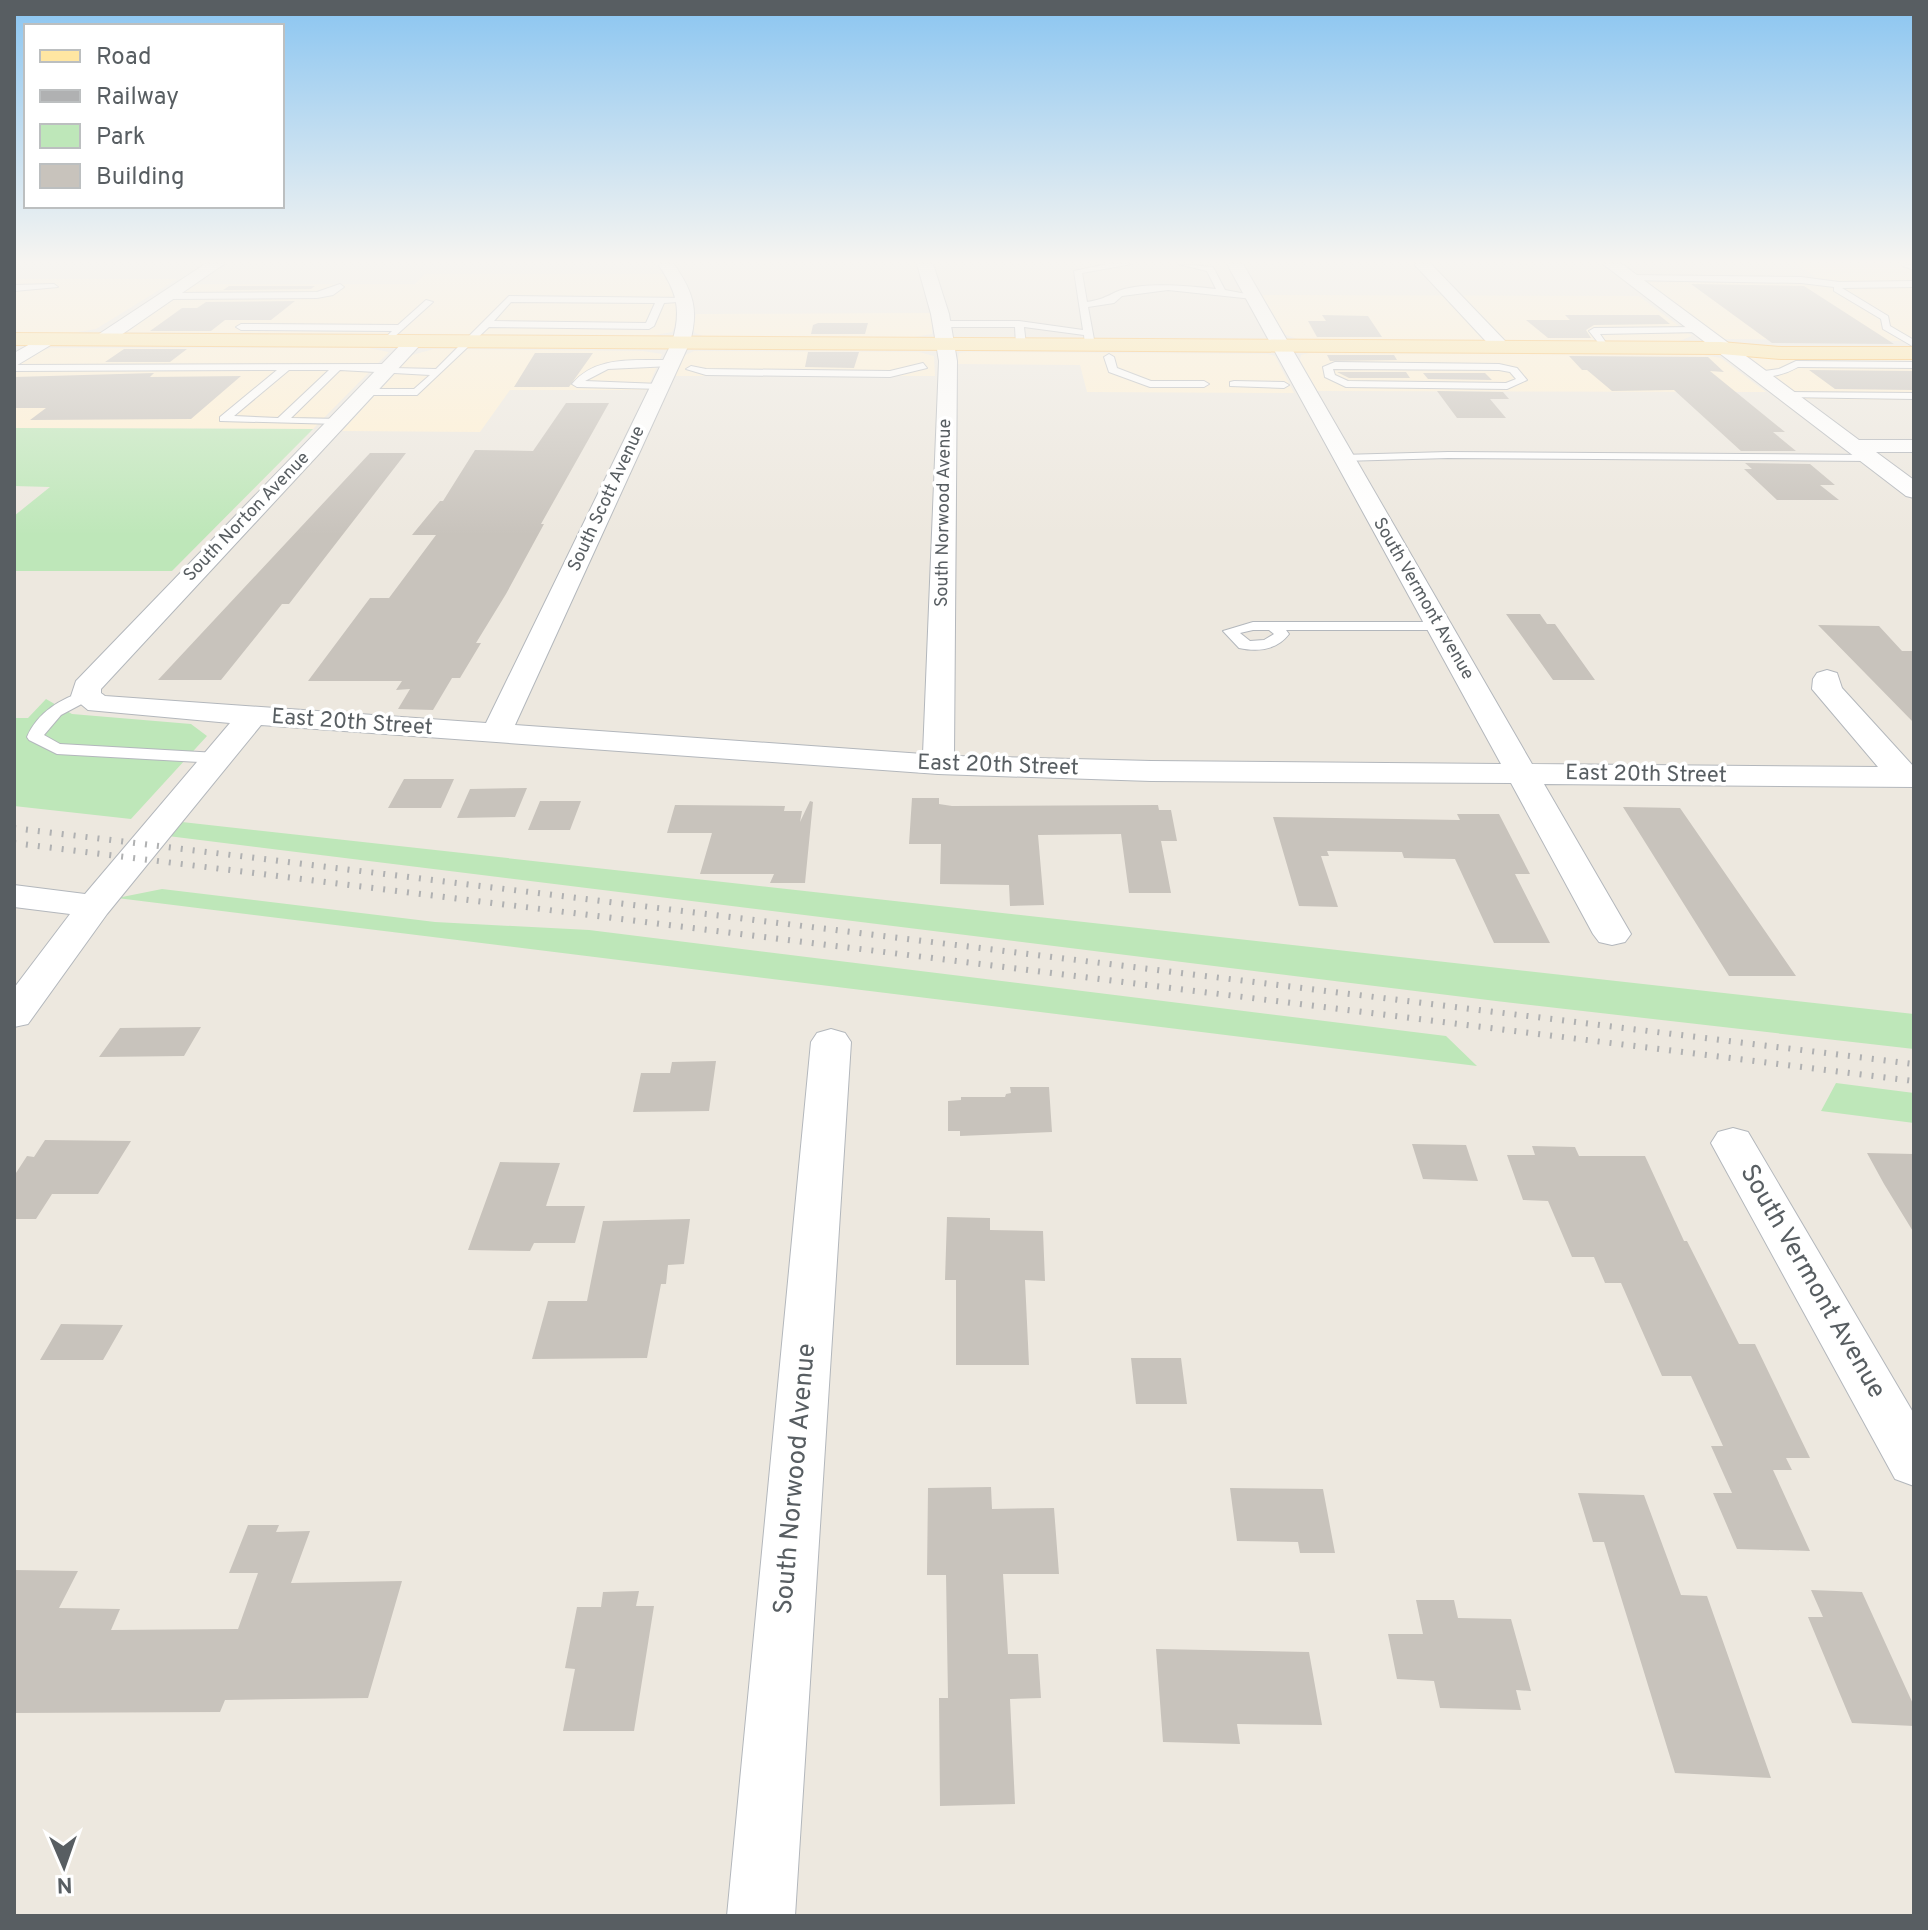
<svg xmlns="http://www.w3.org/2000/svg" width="1928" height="1930" viewBox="0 0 1928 1930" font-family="Overpass,sans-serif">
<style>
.commercial{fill:#fff0d2}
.green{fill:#bee7b9}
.building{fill:#c8c3bc}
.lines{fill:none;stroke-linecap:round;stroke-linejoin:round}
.service-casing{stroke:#b3b7bc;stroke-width:2}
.minor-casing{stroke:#b3b7bc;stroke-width:2}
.primary-casing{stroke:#fcb64a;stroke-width:2}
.service{fill:#fff;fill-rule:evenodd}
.minor{fill:#fff;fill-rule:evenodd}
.primary{fill:#ffe6a2;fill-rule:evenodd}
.rail{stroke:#b0b1b2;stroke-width:6;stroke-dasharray:2 10;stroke-linecap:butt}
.labels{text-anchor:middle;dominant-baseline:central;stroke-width:7;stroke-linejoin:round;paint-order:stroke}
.far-street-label{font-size:18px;fill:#585e62;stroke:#fff}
.street-label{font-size:22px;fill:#585e62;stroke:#fff}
.near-street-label{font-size:26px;fill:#585e62;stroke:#fff}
</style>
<rect width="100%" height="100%" fill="#ede8df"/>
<path class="commercial" d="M1796 264H1914V341L1724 339 1716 337 1632 276 1816 277Z
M425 274H664L678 294 677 323 672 332 655 335 126 332V328L195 284H415Z
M14 279H177L96 329 72 333 14 332Z
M1260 295 1639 296 1692 336 1679 341 1298 339 1280 333Z
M932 313V334L914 337 703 336 695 333 693 329 696 314Z
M51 348H368L389 352 313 429 14 428V366L39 351Z
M434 349 643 351 662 354 647 390H510L480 432 342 431 412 355Z
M694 351 919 352 934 356 935 376H672L681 357Z
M966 352 1268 354 1275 356 1294 393 1087 392 1080 365 957 364 959 353Z
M1309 353 1704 355 1721 358 1766 392 1317 391 1300 360 1301 355Z
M1760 355 1914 356V400L1801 399 1745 359Z"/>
<path class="green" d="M14 428 313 429 172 571H14V516L50 487 14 486Z
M46 699 72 714 191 724 207 736 131 819 14 806V718H28Z
M182 822 1914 1014V1049L1496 1001 168 836Z
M162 889 435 922 589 930 1446 1036 1477 1066 117 898Z
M1836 1083 1914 1093V1123L1821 1111Z"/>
<path class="building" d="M1691 284 1804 286 1894 344 1772 343Z
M229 286H315L311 289 223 290Z
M295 301 271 320H225L211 331H150L182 308H197L206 302Z
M1322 315 1368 316 1382 337H1317L1308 321H1326Z
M1565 315H1659L1670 324 1594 325 1586 330 1591 338H1548L1526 320H1570Z
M818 323H868L865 334H811L813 325Z
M124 349H187L170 362H105Z
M808 352H859L854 368 805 367Z
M535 353H593L569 387H514Z
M1327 355H1394L1397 360 1330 361Z
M1569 356 1708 357 1724 372 1710 371 1785 432H1773L1796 451H1741L1674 390 1612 391 1587 370H1582Z
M1809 370 1914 371V390L1835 389Z
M1337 372H1406L1410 378H1349Z
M154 373 150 377 241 376 191 419 30 420 46 408H14V377Z
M1423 373H1485L1492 380 1428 379Z
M1437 391 1503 392 1509 399H1490L1506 418H1457Z
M566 403H609L541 524H544L506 594 476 643H481L460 678H452L433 710 398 709 410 689 396 690 402 681H308L370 598H389L436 535H412L440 501H443L475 450 533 451Z
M370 453H406L289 604H282L221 680H158Z
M1745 463 1810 464 1835 485H1820L1839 500H1777L1744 469H1752Z
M1506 614H1540L1547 624H1555L1595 680H1553Z
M1818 625 1879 626 1902 651H1914V723Z
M404 779H454L441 808H388Z
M527 788 515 817 457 818 470 789Z
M912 798H939V804L952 806 1158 805 1159 810H1171L1177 841H1161L1171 893H1129L1121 834 1038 835 1044 905 1010 906 1009 885 940 884 941 844H909Z
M540 801H581L570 830H528Z
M810 801 813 802 805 883H770L774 874H700L712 833H667L675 805 785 806 784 811H802L800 822Z
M1623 807 1680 808 1796 976H1729Z
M1457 814H1499L1530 874H1515L1550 943H1494L1455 859 1404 858 1402 852 1327 851 1329 856H1321L1338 907 1299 906 1273 817 1460 820Z
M201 1027 184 1056 99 1057 120 1028Z
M716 1061 709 1111 633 1112 641 1073H670L672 1062Z
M1010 1087H1049L1052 1132 960 1136V1131H948V1101L961 1100V1097H1005L1006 1094 1011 1093Z
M45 1140 131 1141 98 1194H52L36 1219H14V1176L27 1156 34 1157Z
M1412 1144 1466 1145 1478 1181 1423 1179Z
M1532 1146 1575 1147 1579 1156H1645L1684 1241H1687L1739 1344H1755L1810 1458H1786L1792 1470H1773L1810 1551 1737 1549 1713 1493H1732L1711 1446H1723L1691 1376H1662L1621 1283H1605L1594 1257H1572L1548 1201 1523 1200 1507 1155H1535Z
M1867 1153 1914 1154V1233L1884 1184Z
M500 1162 560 1163 546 1206H585L575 1243H534L530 1251 468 1250Z
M947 1217 990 1218V1230L1043 1231 1045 1281 1025 1280 1029 1365H956V1280H945Z
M690 1219 684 1264 668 1265 666 1284H661L647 1358 532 1359 548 1301H587L603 1221Z
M61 1324 123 1325 103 1360H40Z
M1131 1358H1181L1187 1404H1136Z
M991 1487 992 1509 1054 1508 1059 1574H1003L1008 1654H1038L1041 1698 1010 1699 1015 1804 940 1806 939 1698H948L946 1575H927L928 1488Z
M1230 1488 1323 1489 1335 1553H1300L1298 1542 1237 1541Z
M1578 1493 1644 1495 1681 1595 1707 1596 1771 1778 1675 1773 1604 1542H1593Z
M248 1525H279L276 1532 310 1531 291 1583 402 1581 368 1698 225 1700 220 1712 14 1713V1570L78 1571 59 1608 120 1609 111 1630 238 1629 258 1573H229Z
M1811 1590 1862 1592 1914 1706V1726L1852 1723 1808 1617H1823Z
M639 1591 636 1606H654L634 1731H563L575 1669 565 1668 577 1607H601L603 1592Z
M1416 1600H1454L1458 1618 1511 1619 1531 1691 1516 1690 1521 1710 1440 1708 1434 1681 1397 1679 1388 1634H1423Z
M1156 1649 1309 1652 1322 1725 1237 1724 1240 1744 1163 1742Z"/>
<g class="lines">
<defs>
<path id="service" d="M1107 264H1132L1082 273 1087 302C1100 300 1106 297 1116 292 1140 281 1190 286 1216 289L1207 271 1178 264 1213 267 1225 290 1257 296 1253 299 1168 290 1122 296 1114 303 1088 307 1095 345 1090 348 1085 345 1084 335 1024 327 1026 345 1021 348 1016 345 1015 327H941L936 324 941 321H1019L1083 330 1074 271Z
M1902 264 1914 265V270L1903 266Z
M1629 275 1801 277 1839 282 1914 281V287L1842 288 1888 316 1890 326 1914 340V347L1883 329 1881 319 1834 291V287L1801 283 1626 280Z
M340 284 344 287 333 295 317 298 168 299 164 296 168 293 317 292Z
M14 285 54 284 58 287 14 291Z
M509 296 688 298 692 301 664 303 654 326 649 329 489 327 417 395H365L360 392 365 389H414L430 375 340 370 291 418 343 419 344 421 339 424 220 421V417L277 370 14 371V365L389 364 393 368 436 369ZM511 302 655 303 646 323 494 321ZM289 370H329L278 418 234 416Z
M426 300 433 302 393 338 388 335 392 331 241 330 236 327 241 324 398 325Z
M1698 327 1701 332 1600 334 1609 347 1604 350 1589 331 1594 328Z
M1109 354 1114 357 1117 368 1151 381H1204L1209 384 1204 387H1150L1109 372 1104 357Z
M647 360H671L676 363 671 366 608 369 585 381 660 384 665 387 664 389 577 387 572 384C591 361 619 360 647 360Z
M1796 361 1914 362V368L1798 367C1784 375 1765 380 1750 373L1779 369Z
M1335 362 1499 364 1517 368 1527 380 1507 389 1346 387 1325 377 1323 367ZM1333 369 1499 370 1510 372 1516 379 1506 383 1348 381 1335 375Z
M923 363 927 368 890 377 706 375 686 369 691 366 706 369 890 371Z
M1234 381 1284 382 1289 385 1284 388 1230 386V382Z
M1785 392 1914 393V399L1781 397 1780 395Z
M1448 452 1871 455 1877 458 1871 461 1448 458 1342 461 1336 458 1342 455Z
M1253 622H1439L1446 626 1439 630H1286L1289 634C1277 650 1258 652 1239 648L1223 631ZM1253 630H1269L1274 634 1264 640 1250 641 1240 633Z
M86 691 91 693V699L61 715 44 735 60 744 217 753 225 758 217 763 57 754 29 740 27 737C37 713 61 698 86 691Z"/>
<path id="minor" d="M205 264H224L108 344H96L93 340 96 336Z
M658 264H674C693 292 699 309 690 342L515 725 923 754 939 361 931 314 917 264H933L949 314 957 361 954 756 1151 761 1501 764 1227 264H1243L1532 764 1878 767 1812 689 1813 679 1817 673 1827 670 1837 673 1842 688 1914 767V787L1544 784 1631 934 1625 942 1612 945 1599 942 1593 934 1511 783 1151 781 938 774 261 725 107 914 28 1024 14 1027V988L70 914 14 907V885L85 894 230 723 88 710 71 696 76 681 408 337H420L423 341 420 345 101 689V693L105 696 486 723 672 342C682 310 677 292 658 264Z
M1414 264H1431L1507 343 1510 347 1507 351H1495Z
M1603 264H1622L1859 440H1914V452H1876L1914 480V498L1906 496Z
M48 334 54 335 57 339 54 343 14 367V353Z
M831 1029 845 1033 851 1042 795 1916H727L811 1042 817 1033Z
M1733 1128 1748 1132 1914 1414V1486L1895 1479 1711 1143 1718 1132Z"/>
<path id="primary" d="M14 333 1721 342 1781 347H1914V359H1781L1721 354 14 345Z"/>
</defs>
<use href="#service" class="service-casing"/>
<use href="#minor" class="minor-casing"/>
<use href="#primary" class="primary-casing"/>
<use href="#service" class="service"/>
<use href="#minor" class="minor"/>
<use href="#primary" class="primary"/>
<path class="rail" d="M14 828 1914 1064
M14 843 1914 1081"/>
</g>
<linearGradient id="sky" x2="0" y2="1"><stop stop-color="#8ac5f1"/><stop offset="0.49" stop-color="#f7f5f1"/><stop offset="1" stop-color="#f7f5f1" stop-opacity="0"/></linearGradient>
<rect width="1928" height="535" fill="url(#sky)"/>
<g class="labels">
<g class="far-street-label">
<text transform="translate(607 499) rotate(-65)">South Scott Avenue</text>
<text transform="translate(944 513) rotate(-89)">South Norwood Avenue</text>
<text transform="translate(247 517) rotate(-46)">South Norton Avenue</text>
<text transform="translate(1423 599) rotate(60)">South Vermont Avenue</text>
</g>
<g class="street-label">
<text transform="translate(352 723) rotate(4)">East 20th Street</text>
<text transform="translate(998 766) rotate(2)">East 20th Street</text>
<text transform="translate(1646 775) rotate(1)">East 20th Street</text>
</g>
<g class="near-street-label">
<text transform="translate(1812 1282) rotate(60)">South Vermont Avenue</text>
<text transform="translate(796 1479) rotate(-85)">South Norwood Avenue</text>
</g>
</g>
<rect width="1928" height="1930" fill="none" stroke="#585e62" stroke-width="32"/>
<rect x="24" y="24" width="260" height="184" fill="#ffffff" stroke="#bcbfc0" stroke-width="2"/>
<rect x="40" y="50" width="40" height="12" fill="#ffe6a2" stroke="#bcbfc0" stroke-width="2"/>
<text x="96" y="64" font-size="24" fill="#585e62">Road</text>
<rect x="40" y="90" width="40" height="12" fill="#b0b1b2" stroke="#bcbfc0" stroke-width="2"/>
<text x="96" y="104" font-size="24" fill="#585e62">Railway</text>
<rect x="40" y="124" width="40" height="24" fill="#bee7b9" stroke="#bcbfc0" stroke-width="2"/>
<text x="96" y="144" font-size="24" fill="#585e62">Park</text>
<rect x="40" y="164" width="40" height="24" fill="#c8c3bc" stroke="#bcbfc0" stroke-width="2"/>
<text x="96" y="184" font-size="24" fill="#585e62">Building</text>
<g transform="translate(64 1866) rotate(178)" stroke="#ffffff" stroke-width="6" paint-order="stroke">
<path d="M0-6L14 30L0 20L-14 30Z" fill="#585e62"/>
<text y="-12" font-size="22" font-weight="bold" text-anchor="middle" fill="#585e62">N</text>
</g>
</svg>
